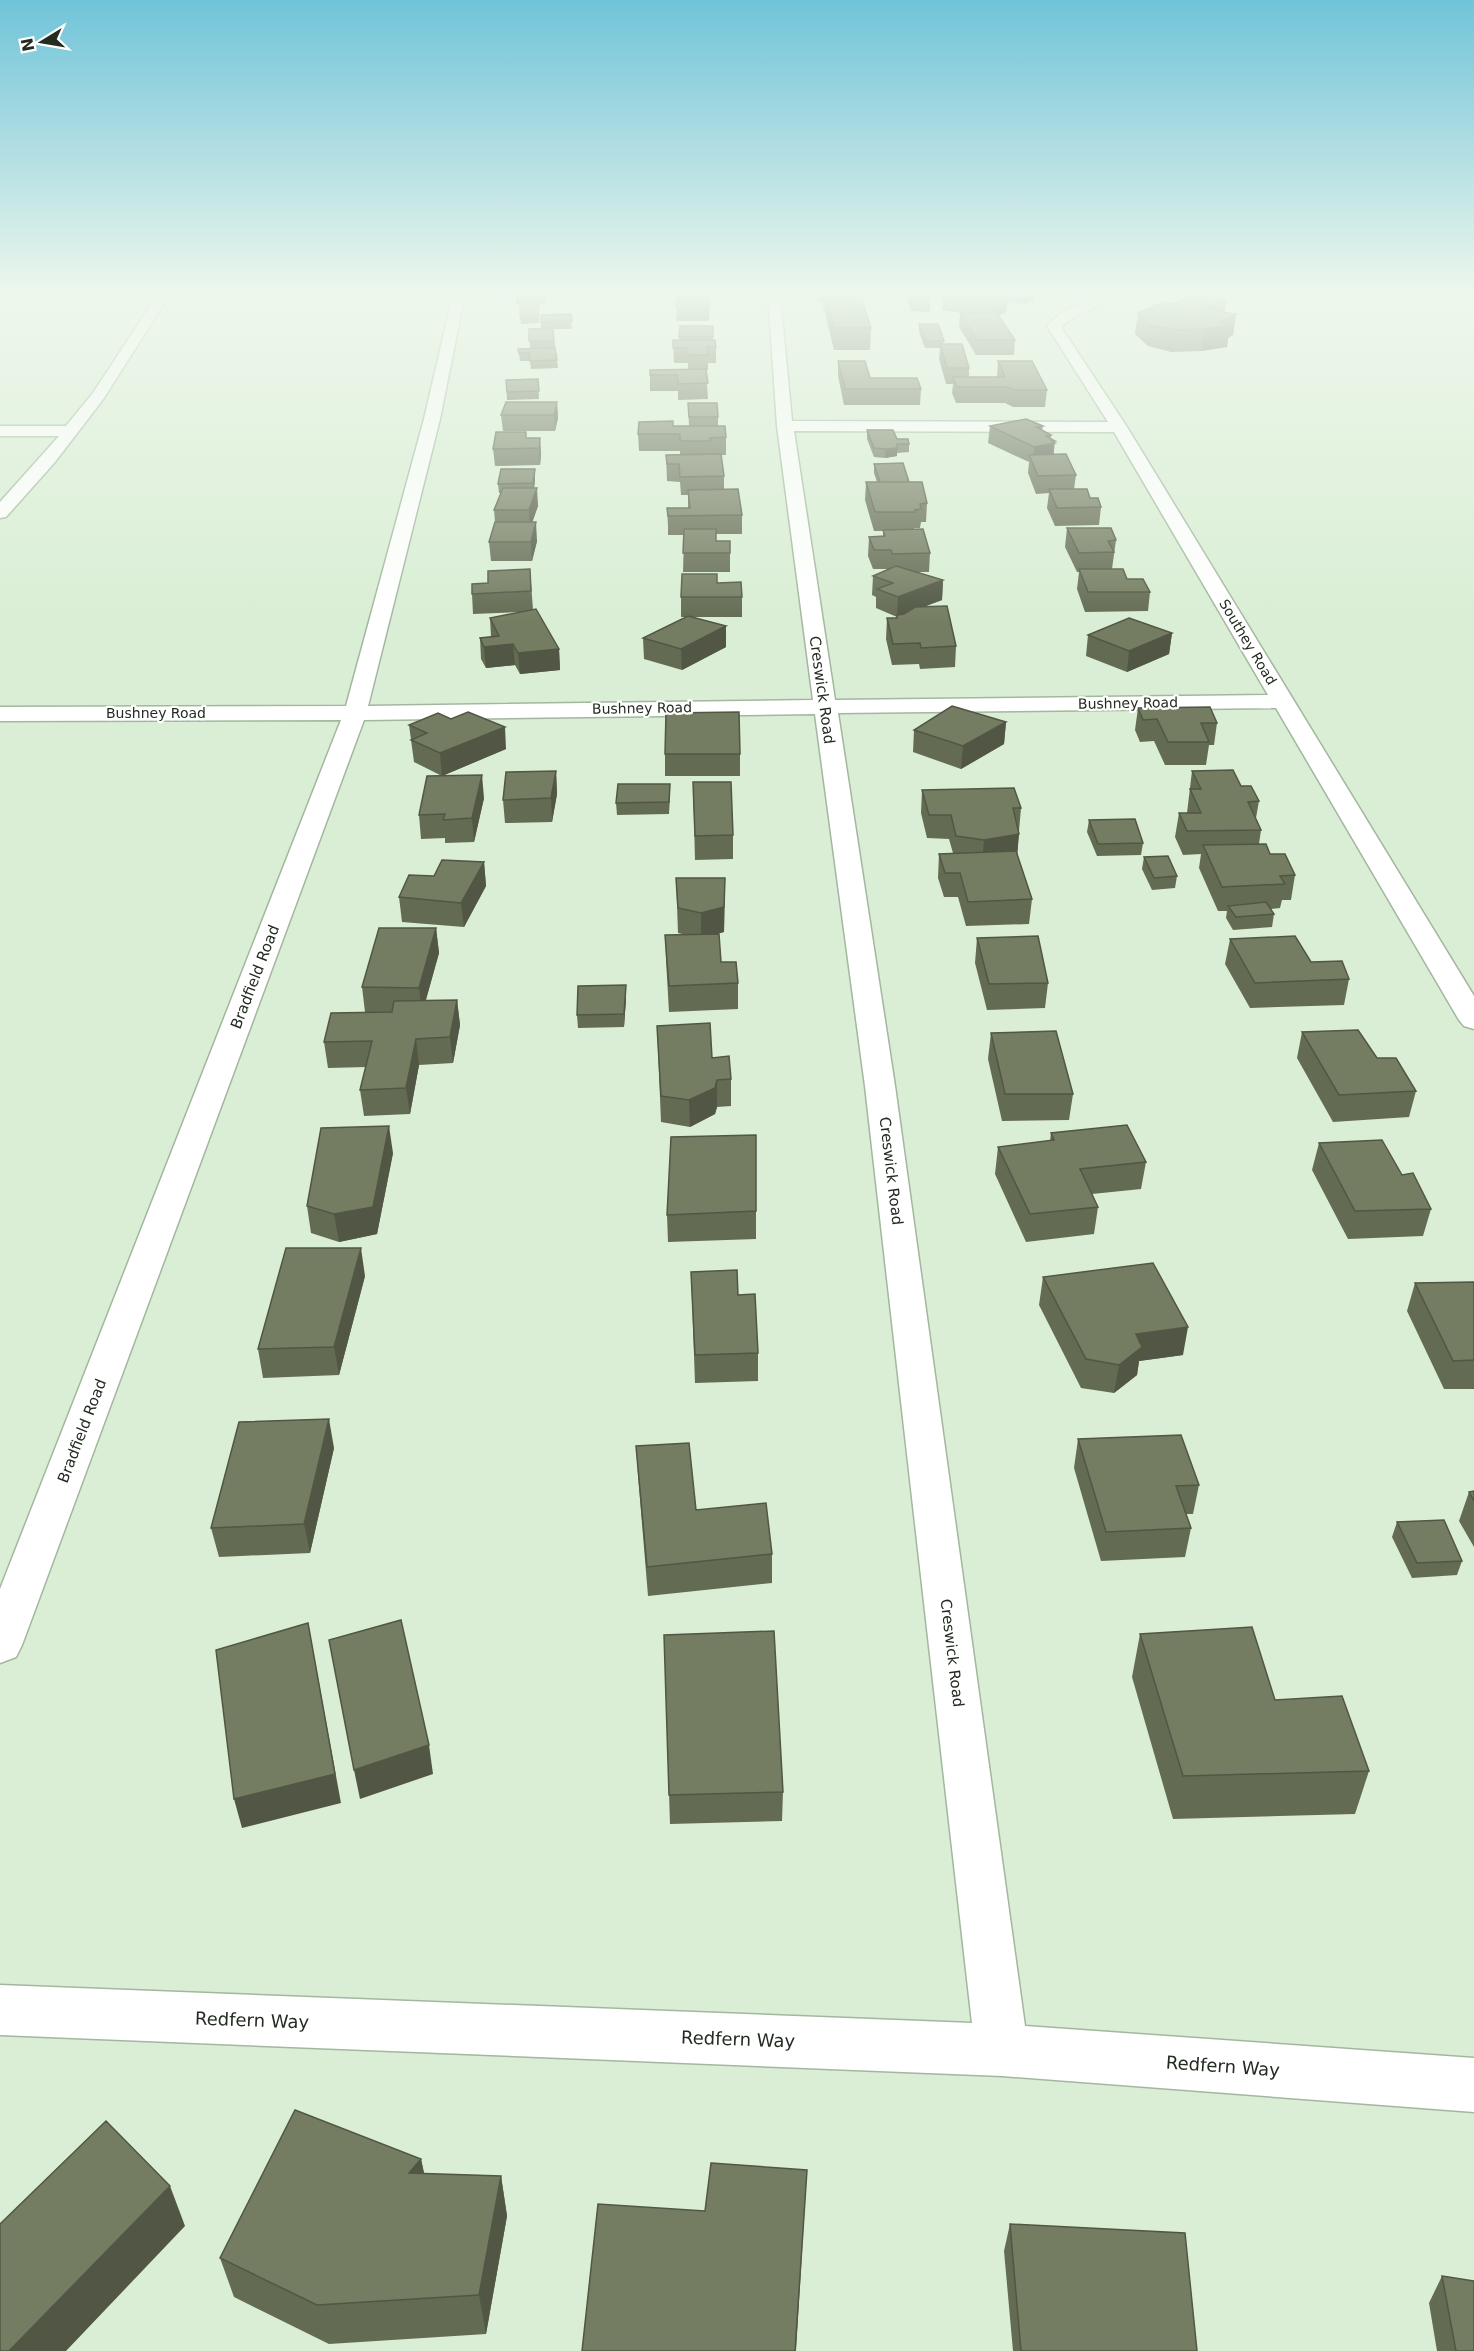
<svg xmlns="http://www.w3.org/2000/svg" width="1474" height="2351" viewBox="0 0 1474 2351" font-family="'DejaVu Sans',sans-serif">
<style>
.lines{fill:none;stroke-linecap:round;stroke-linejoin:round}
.street-casing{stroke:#a3b79f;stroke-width:3}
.street{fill:#fff;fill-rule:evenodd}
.wall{fill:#646b53}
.shaded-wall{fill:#515744}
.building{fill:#747c61;stroke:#515744;stroke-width:1.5}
.labels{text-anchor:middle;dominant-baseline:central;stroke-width:4.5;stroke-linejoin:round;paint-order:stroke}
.far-street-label{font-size:14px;fill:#242c22;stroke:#fff}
.street-label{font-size:15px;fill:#242c22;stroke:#fff}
.near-street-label{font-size:18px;fill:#242c22;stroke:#fff}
</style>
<rect width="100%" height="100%" fill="#d9eed4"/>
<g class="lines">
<defs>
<path id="street" d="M158 294H170L104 398 55 462 6 517 0 518V502L59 436H0V426H66L93 393Z
M453 294H465L440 419 368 706 813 700 777 426 768 294H780L792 421 1108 422 1047 326C1063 307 1097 293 1120 294L1071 319 1061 327 1127 427 1474 996V1029L1464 1026 1459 1020 1276 708 838 713 895 1086 1025 2026 1474 2058V2112L1002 2076 0 2035V1985L972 2023 865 1086 815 714 364 720 22 1645 16 1657 0 1663V1589L341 720 0 721V707L346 706 424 419ZM794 431 1114 432 1268 695 835 700Z"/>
</defs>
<use href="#street" class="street-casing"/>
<use href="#street" class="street"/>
</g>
<path class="wall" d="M516 294H546L545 304 516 305Z
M674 294H709L710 296 709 321H676L677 301Z
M816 294H860L871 328 870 350H834L823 305V302H818Z
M906 294H930V312L911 311Z
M947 294H1035L1034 301 1023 304 1007 301 1006 312 998 316 1015 340 1014 355H976L959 327 960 313H962L942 310 943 296Z
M539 305V323L521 324 520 317Z
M1224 312 1236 314 1233 335 1228 338 1227 347 1201 351 1171 352 1148 346 1135 334 1138 313Z
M571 314 572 329H553L558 368 531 369 530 361H520L518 349H530L529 329H541V315Z
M919 324 944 341 943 344 969 368V377H997L998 361 1047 390 1045 407H1013L1005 403H956L952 393 953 384H946L939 359 940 348H925L919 332Z
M680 326H713V340L716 347V363H708V370H706L708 399 678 400V391H650V370L688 369V363H674L673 340H679Z
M838 361 870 378 921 389 920 405H844L838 376Z
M538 379 539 399 507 400 506 380Z
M557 402 558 418 555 431H503L501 415Z
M688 403 718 417V426L726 437V455H721L724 476V489L742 515V534H716V541H730V572H683L684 535H668V526L667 508H688V495H681L680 482 667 481 666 455H680V451H639L638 434 673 426H689Z
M990 426H1043L1042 431 1051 439 1054 455 1076 475 1074 489 1090 498 1101 507 1099 525 1055 526 1047 508 1049 493 1036 494 1028 473 1029 462 988 443Z
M867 430 909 444V452L897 453V456L885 458 874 457 867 439Z
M527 438H540L541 455 540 465 495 466 493 449Z
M874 464 909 482 927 503 926 522H921L920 528H914V530L930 553 929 572H918L943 580 942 600 923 607 956 646 955 667 920 669 919 664 892 665 886 639 887 618H897V617L876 608V597L872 595 873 576 888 569H873L868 556 869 537 883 536V531H874L865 500 866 482H877L874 473Z
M535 469V478L534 488 538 506 532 522 537 541 532 561H491L489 542 495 522 494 510 501 493H499L498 484Z
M1067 528 1116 540 1112 569 1127 579 1150 592 1148 611 1085 612 1077 589 1079 572H1077L1065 547Z
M530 569 533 610 559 649 560 670 520 674 515 665 486 668 481 659 480 638 491 637 490 618 523 612 473 614 472 594 488 583Z
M717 583 742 597V617H691L726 626V647L682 670 644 659 643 638 686 617H681V597Z
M1172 633 1169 654 1127 672 1086 656 1088 635Z
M1138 708 1217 723 1214 745H1209L1206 765H1165L1154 741 1140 742 1135 730Z
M1006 722 1004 744 961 769 913 752 914 730Z
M409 725 506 749 442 776 414 762Z
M665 754H740V776H665Z
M556 771 557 794 552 822 505 823 503 800Z
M1192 771 1241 786 1259 801 1256 818 1261 830 1259 844 1295 875 1291 900H1282L1280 908 1271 909 1274 914 1272 927 1233 930 1226 918 1227 911H1218L1199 868 1201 854 1183 855 1175 837 1179 813H1187Z
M693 782 733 835V859L695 860Z
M922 790 1021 808 1017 854 1032 899 1029 924 966 926 958 897H944L938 878 939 854 953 853 949 839 927 838 921 813Z
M670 796 669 814 617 815 616 803Z
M484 798 474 842 445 843V838L421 839 419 815Z
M1089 820 1143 843 1141 855 1097 856 1087 832Z
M1144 857 1177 876 1175 888 1152 890 1142 869Z
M484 862 486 886 464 927 402 922 399 897 434 876Z
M676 878H725L724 932 717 934 721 962 738 983V1009L669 1012 666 960 665 935H687L678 933Z
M436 928 439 953 426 1000H457L460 1025 453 1063 419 1065 410 1114 364 1116 360 1090 366 1067 328 1068 324 1042 384 1012H365L362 987Z
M977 938 1048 983 1045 1008 987 1010 975 963Z
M1230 939 1311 962 1349 979 1344 1005 1250 1008 1225 964Z
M626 985V998L624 1027 578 1028 577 1015Z
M657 1026 712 1058 731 1079V1106L717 1107 715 1114 690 1127 661 1122Z
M1302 1032 1377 1058 1416 1091 1409 1117 1333 1122 1297 1058Z
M991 1033 1073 1094 1069 1120 1002 1121 988 1059Z
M1051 1133 1146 1162 1141 1189 1092 1194 1098 1207 1094 1234 1026 1242 995 1174 998 1147 1050 1141Z
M756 1135V1239L668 1242 667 1215Z
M1319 1143 1402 1175 1431 1209 1423 1236 1348 1239 1312 1170Z
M393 1153 377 1234 339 1242 311 1233 307 1206Z
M691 1272 738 1295 758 1353V1381L695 1383Z
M365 1276 339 1375 263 1378 258 1349Z
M1043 1277 1183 1355 1139 1361 1137 1375 1114 1393 1081 1388 1039 1305Z
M1474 1282V1389H1444L1407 1311 1415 1283Z
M1078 1439 1199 1485 1193 1514H1186L1191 1528 1185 1557 1101 1561 1074 1468Z
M636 1446 696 1510 772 1554V1583L648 1596 638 1475Z
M334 1448 310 1553 219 1557 211 1528Z
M1474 1491V1547L1459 1521 1469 1492Z
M1397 1522 1462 1561 1457 1575 1412 1578 1392 1537Z
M1140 1634 1275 1700 1369 1771 1355 1814 1173 1819 1132 1677Z
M664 1635 783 1792 782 1821 670 1824Z
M421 2159 424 2174 501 2176 507 2216 486 2334 329 2344 234 2297 220 2258Z
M1010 2224 1197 2351H1013L1004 2251Z
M1442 2276 1474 2351H1437L1429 2303Z"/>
<path class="shaded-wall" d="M1024 294H1035L1034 301 1023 304Z
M1008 298 1006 312 994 317 995 303Z
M1226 300 1224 314H1197Z
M1236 314 1233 335 1228 338 1227 347 1201 351 1204 329Z
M557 402 558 418 555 431 554 415Z
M1051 435 1050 444 1052 441H1055L1053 460 1033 464 1034 447 1046 436Z
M540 438 541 455 540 465 539 448Z
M897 448V456L885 458 886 449Z
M535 469V478L534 493 533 483Z
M537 488 538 506 530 529 529 510Z
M536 522 537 541 532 561 531 542Z
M943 580 942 600 897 617 898 597Z
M726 626V647L682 670 681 649Z
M1172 633 1169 654 1127 672 1129 651Z
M513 644 515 665 486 668 484 647Z
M559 649 560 670 520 674 518 653Z
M1006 722 1004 744 961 769 963 746Z
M505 727 506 749 442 776 440 753Z
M556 771 557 794 552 822 551 798Z
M482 775 484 798 474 842 472 818Z
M1019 834 1017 858 982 863 984 840Z
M484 862 486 886 464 927 461 903Z
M725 878 724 932 701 938V913Z
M436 928 439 953 422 1013 419 988Z
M626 985V998L624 1027V1014Z
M457 1000 460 1025 453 1063 450 1037Z
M416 1039 419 1065 410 1114 406 1088Z
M717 1080V1107L715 1114 690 1127 689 1100Z
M389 1126 393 1153 377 1234 339 1242 334 1214Z
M361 1248 365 1276 339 1375 334 1347Z
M1188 1327 1183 1355 1139 1361 1137 1375 1114 1393 1119 1365 1136 1334Z
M329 1419 334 1448 310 1553 304 1524Z
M308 1623 341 1803 242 1828 234 1799Z
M429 1745 433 1774 360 1799 354 1770Z
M421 2159 430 2200 409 2173Z
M807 2170 796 2351H795Z
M501 2176 507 2216 486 2334 479 2295Z
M170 2186 185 2226 66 2351H9Z"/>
<path class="building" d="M516 294H545L544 297 516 298Z
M677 294H709V295L677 296Z
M826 294H860L871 328H834Z
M910 294H930V297H911Z
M947 294H978L1008 298 995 303 943 296Z
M1192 295 1226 300 1206 309 1174 304Z
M677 296H710L709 307H676Z
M1163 302 1236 314 1219 322 1230 325 1204 329 1174 330 1151 325 1138 313Z
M520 305H539L538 316 520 317Z
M996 312 1015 340H977L960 313Z
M571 314 572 321 541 322V315Z
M919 324H938L944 341H926Z
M680 326H713V337H679Z
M553 328 554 341H529V329Z
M673 340H715L716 347H707L708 355H688L687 348H673Z
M940 344H962L969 368H947Z
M555 348 557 360 530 361 529 353H519L518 349Z
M838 361H865L870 378H917L921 389H845Z
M998 361H1032L1047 390H1015L1007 387H957L953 377H1005Z
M706 369 708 383 678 384 677 375H650V370Z
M538 379 539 391 507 392 506 380Z
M506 402H557L554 415H501Z
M688 403H717L718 417H689Z
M1026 419 1043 426 1036 427 1051 435 1046 436 1055 441H1052L1055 443 1034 447 990 426Z
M673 421V426H725L726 437 710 438V441H680V434H638L639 422Z
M867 430H893L897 439H908L909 444H897V448L886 449 874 448Z
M496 432H526V438H540L539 448 493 449Z
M721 454 724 476 680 477 679 464H667L666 455Z
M1066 454 1076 475 1038 476 1029 455Z
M903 463 909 482H880L874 464Z
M501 469H535L533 483 498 484Z
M866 482H922L927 503 920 504 921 509 915 510V512H875Z
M503 488H537L529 510H494Z
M738 489 742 515 668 516 667 508H690L688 490Z
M1049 489H1087L1090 498H1098L1101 507 1057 508Z
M495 522H536L531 542H489Z
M1067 528H1111L1116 540 1108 541 1114 552 1079 553Z
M684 529H716V541H730V553H683Z
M923 529 930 553 892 554 891 550H874L869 537 885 536 883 530Z
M896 566 943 580 898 597 877 589 893 583 873 576Z
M530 569 531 591 472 594V584L488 583V571Z
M1079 569H1123L1127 579H1143L1150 592H1088Z
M682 574H717V583L741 582 742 597H681Z
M947 606 956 646 921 648 920 643 893 644 887 618H897V615L904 614 915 607Z
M536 609 559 649 518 653 513 644 484 647 480 638 499 636 490 618Z
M688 616 726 626 681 649 643 638Z
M1129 618 1172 633 1129 651 1088 635Z
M952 706 1006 722 963 746 914 730Z
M1210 707 1217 723H1201L1209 742H1168L1157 719 1143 720 1138 708Z
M468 712 505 727 440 753 411 740 427 733 409 725 438 713 451 719Z
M739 712 740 754H665L666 713Z
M1233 770 1241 786H1251L1259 801 1248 802 1261 830 1187 831 1179 813H1201L1190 789H1201L1192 771Z
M556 771 551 798 503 800 506 772Z
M482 775 472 818 443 820 445 814 419 815 427 776Z
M693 782H731L733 835 695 836Z
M618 784H670L669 802 616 803Z
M1014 788 1021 808H1013L1019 834 984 840 956 836 951 815H929L922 790Z
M1135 819 1143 843 1098 844 1089 820Z
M1266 844 1270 854H1285L1295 875 1280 876 1285 884 1222 887 1203 845Z
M1016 851 1032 899 968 902 960 873H945L939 854Z
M1168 856 1177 876 1154 878 1144 857Z
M442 860 484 862 461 903 399 897 409 875 434 876Z
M676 878H725L724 907 701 913 678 908Z
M1266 902 1274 914 1236 917 1228 906Z
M379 928H436L419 988 362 987Z
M719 934 721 962H736L738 983 669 986 665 935Z
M1038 936 1048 983 989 984 977 938Z
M1295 936 1311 962 1342 961 1349 979 1255 983 1230 939Z
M626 985 624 1014 577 1015 578 986Z
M457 1000 450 1037 416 1039 406 1088 360 1090 372 1041 324 1042 331 1013 392 1012 394 1001Z
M710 1023 712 1058 729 1056 731 1079 717 1080 715 1088 689 1100 661 1096 657 1026Z
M1358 1030 1377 1058H1396L1416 1091 1339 1095 1302 1032Z
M1056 1031 1073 1094H1005L991 1033Z
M1127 1125 1146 1162 1080 1169 1098 1207 1030 1214 998 1147 1054 1140 1051 1133Z
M389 1126 373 1207 334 1214 307 1206 321 1128Z
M756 1135V1211L667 1215 671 1137Z
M1382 1140 1402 1175 1413 1173 1431 1209 1355 1211 1319 1143Z
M286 1248H361L334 1347 258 1349Z
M1153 1263 1188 1327 1136 1334 1142 1347 1119 1365 1086 1359 1043 1277Z
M737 1270 738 1295 755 1294 758 1353 695 1355 691 1272Z
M1474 1282V1360L1453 1361 1415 1283Z
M329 1419 304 1524 211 1528 239 1422Z
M1181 1435 1199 1485 1176 1486 1191 1528 1106 1532 1078 1439Z
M689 1443 696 1510 766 1503 772 1554 647 1567 636 1446Z
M1474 1491V1501L1469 1492Z
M1444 1520 1462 1561 1417 1563 1397 1522Z
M401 1620 429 1745 354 1770 329 1640Z
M308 1623 335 1774 234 1799 216 1650Z
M1252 1627 1275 1700 1342 1696 1369 1771 1183 1776 1140 1634Z
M774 1631 783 1792 669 1795 664 1635Z
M295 2110 421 2159 409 2173 501 2176 479 2295 317 2305 220 2258Z
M106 2121 170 2186 9 2351H0V2224Z
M711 2163 807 2170 795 2351H582L598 2204 705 2211Z
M1010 2224 1185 2233 1197 2351H1021Z
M1442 2276 1474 2281V2351H1456Z"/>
<linearGradient id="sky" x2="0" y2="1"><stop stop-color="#70c4d9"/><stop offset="0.47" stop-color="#eef7ec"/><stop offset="1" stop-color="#eef7ec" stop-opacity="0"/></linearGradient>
<rect width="1474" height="623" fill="url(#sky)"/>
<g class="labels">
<g class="far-street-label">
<text transform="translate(1248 642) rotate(59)">Southey Road</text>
<text transform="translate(1128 703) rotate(-1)">Bushney Road</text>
<text transform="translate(642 708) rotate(-1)">Bushney Road</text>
<text x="156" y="713">Bushney Road</text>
</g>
<g class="street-label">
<text transform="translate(822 690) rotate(82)">Creswick Road</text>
<text transform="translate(255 977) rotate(-69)">Bradfield Road</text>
<text transform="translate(891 1171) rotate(83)">Creswick Road</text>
<text transform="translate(82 1431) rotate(-69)">Bradfield Road</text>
<text transform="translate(952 1653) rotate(83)">Creswick Road</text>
</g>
<g class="near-street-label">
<text transform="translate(252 2020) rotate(2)">Redfern Way</text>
<text transform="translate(738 2039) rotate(2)">Redfern Way</text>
<text transform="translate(1223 2066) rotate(4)">Redfern Way</text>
</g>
</g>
<g transform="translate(42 42) rotate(259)" stroke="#ffffff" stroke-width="4.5" paint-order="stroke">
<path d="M0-4.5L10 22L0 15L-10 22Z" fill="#242c22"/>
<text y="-9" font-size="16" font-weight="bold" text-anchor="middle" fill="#242c22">N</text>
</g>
</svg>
